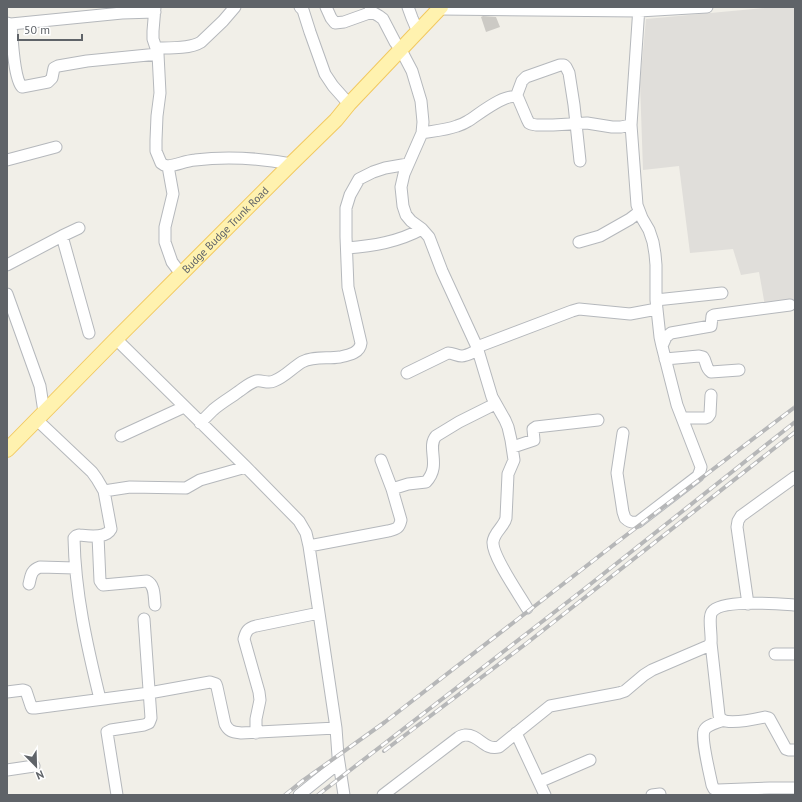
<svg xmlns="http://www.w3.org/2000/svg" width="802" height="802" viewBox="0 0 802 802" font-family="'PT Sans',sans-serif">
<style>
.industrial{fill:#e0deda}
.building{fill:#cccac5}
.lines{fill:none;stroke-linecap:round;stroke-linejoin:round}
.minor-casing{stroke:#b5b8bc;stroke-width:13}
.major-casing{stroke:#f2c960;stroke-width:16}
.minor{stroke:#fff;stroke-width:11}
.major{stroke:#fff2af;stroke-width:14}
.rail-casing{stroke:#b6b7b8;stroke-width:4}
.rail{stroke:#fff;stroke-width:2.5;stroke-dasharray:8;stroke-linecap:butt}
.labels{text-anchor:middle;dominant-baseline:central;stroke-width:3.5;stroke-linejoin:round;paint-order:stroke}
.street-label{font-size:11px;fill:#5f6368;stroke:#fff}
</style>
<rect width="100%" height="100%" fill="#f1efe8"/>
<path class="industrial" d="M776 7H795V302L765 306 759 272 741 275 733 249 690 253 679 166 643 170 640 83 646 19Z"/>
<path class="building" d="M483 16 496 17 500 27 486 32 481 17Z"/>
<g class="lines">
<defs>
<path id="minor" d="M155 7 153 31V39L158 54 160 93 157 116 156 140V151L161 163 164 165 168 166C177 165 185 161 195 160 227 156 259 158 291 164
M300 7 303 10 310 32 325 74 333 86 349 104
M326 7 331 18 335 23 344 22 372 12
M370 7 372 12 379 16 383 19 395 42 401 50 412 71 421 101 423 122 422 133 404 174 401 187 403 206 406 215 411 221 422 229 429 237 442 271 477 347 492 397 505 420 508 427 511 440 514 460 508 474 506 518C504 527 494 532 493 542 492 556 519 594 527 608
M408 7 412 18 418 32
M440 9 639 11 707 7
M7 23 11 24 122 13 155 12
M11 24C12 37 14 79 22 87L48 82 52 78 54 68 58 66 87 61 158 54
M156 48C169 48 190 49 201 42L223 21 235 7
M516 97 522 81 526 77 560 65H564L566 67 569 73 574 105 580 161
M422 133C434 131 446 130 457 126 460 125 465 123 468 121 478 115 507 91 518 98L527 119 529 123 531 124 536 125H553L587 123 612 127H621L631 125
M7 160 56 147
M168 166 173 194 165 227V242L172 262 181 274
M62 236 89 333
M579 242 600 236 630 219 639 212
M347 248C373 246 398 242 422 229
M7 265 62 236 79 228
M7 294 40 386 44 412
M656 300 722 293
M116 339 246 467 299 521 306 533 309 546 319 613 336 728 338 756 344 795
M662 346 666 337 671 333 711 326 712 316 714 315 790 305
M477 347 572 311 579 309 630 314 657 309
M665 359 699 356 703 357C707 362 705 368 711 372L739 370
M407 373 448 353C453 353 457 356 462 356 467 356 473 352 478 350
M682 418H705L708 417 710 414 711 395
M36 419 92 472 97 479 104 491 111 529C106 539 89 536 79 535L76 536 74 538C75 593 87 646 100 699
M200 423C205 418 209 414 213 410 221 403 230 398 238 392 244 388 249 383 256 381 263 380 268 384 274 381 285 377 292 368 302 362 314 356 327 359 340 357 349 355 360 353 361 343L348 287 346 237V208L350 195 359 179 373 172 385 168 408 164
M623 433 617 473 623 512 625 518C629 522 632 523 638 522L698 476 700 471 701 467 677 405 662 346 660 337 656 300V265L655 254 653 242 649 230 642 218 637 205 631 125 639 7
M121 436 184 407
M513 447 534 440 533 429 536 427 598 420
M381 460 392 489
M104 491 130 487 186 488 200 480 246 467
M98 536 100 581 102 584 103 585 147 581C155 585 154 596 155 605
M309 546 388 531C396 529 399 529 401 520L392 489 408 484 426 482C442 465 426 448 436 436L459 422 495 404
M29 584C31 576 31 570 40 567L75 568
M748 604 737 527 738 521 741 516 795 477
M711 643 719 715C720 717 720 719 722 720 731 724 756 719 765 717L769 718 786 749 789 750H795
M775 654H795
M7 692 23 690 26 691 31 706 32 708H35L149 693 210 682 216 684 217 687 225 724C229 732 233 732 241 733L336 728
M723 720C717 723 706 725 704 731 701 739 710 775 712 785L714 789 718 790 770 788H795
M256 733V719L260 700 259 692 244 639C246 631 248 628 256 626L319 613
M516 733 545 795
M7 770 34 766
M539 782 590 760
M117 795 107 732 111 730 144 725 149 723 151 718 144 619
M299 795 339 763
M383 795 459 737C460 736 465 735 465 735 479 734 484 751 499 747L550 706 619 693 625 691 644 675 652 670 708 646 711 643C712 635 708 618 712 612 721 599 780 604 795 605
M652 795 660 794"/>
<g id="major">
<path id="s1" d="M7 450 116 339 291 164 336 120 349 104 441 7"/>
</g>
</defs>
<use href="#minor" class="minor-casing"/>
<use href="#major" class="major-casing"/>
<use href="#minor" class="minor"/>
<use href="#major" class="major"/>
<defs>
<path id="rail" d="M384 751 527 643 795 432
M285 795 301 782 385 722 616 543 795 407
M318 795 583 590 795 422"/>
</defs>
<use href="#rail" class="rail-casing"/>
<use href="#rail" class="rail"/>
</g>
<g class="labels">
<g class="street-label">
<text stroke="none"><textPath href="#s1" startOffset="310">Budge Budge Trunk Road</textPath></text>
</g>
</g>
<rect width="802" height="802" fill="none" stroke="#5f6368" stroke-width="16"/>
<g transform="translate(36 766) rotate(157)" stroke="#ffffff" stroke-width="3" paint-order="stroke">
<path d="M0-3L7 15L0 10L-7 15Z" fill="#5f6368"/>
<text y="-6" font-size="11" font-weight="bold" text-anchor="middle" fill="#5f6368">N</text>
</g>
<path d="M18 34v6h64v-6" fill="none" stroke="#5f6368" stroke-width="2"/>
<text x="24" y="34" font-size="12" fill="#5f6368" stroke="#ffffff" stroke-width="3" paint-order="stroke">50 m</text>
</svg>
